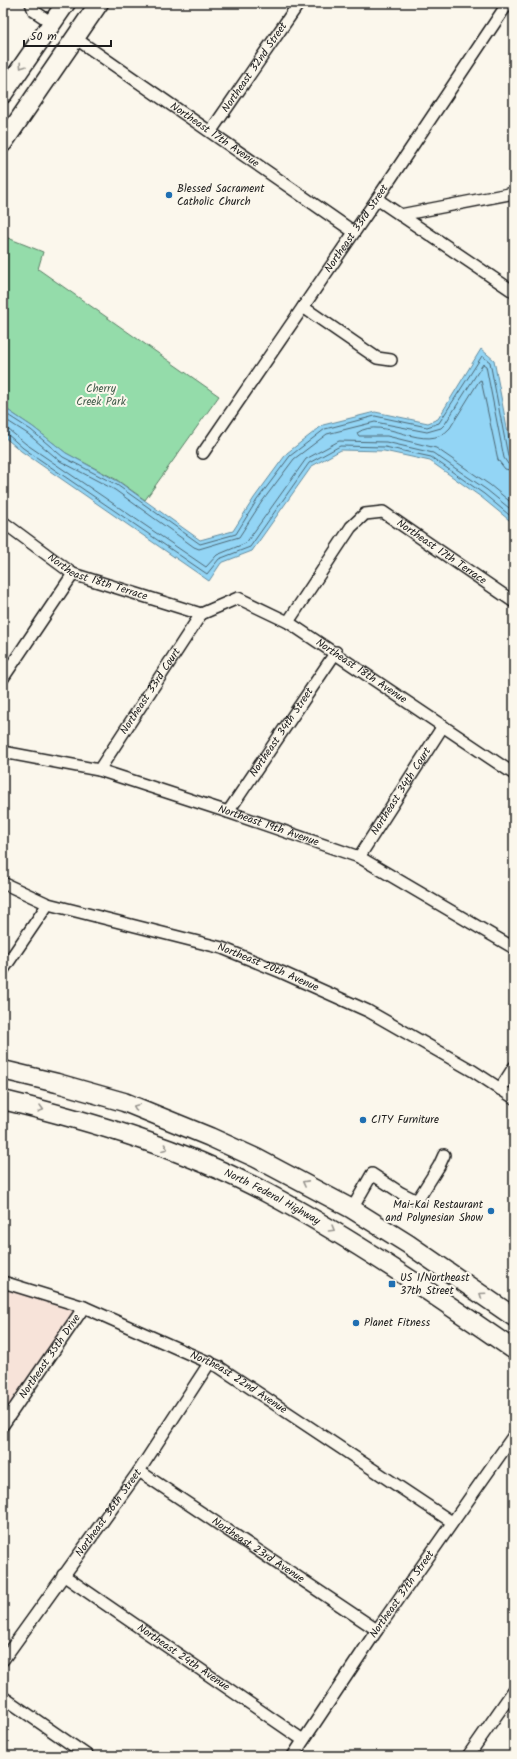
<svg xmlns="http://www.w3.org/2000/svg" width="517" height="1759" viewBox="0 0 517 1759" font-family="Kalam,sans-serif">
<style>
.built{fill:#f7e3d9}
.green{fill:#94dcaa;stroke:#587c63}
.water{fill:#93d5f5;stroke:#638b9e}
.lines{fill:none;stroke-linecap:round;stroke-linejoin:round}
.shore{stroke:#4c6673;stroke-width:1}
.minor-casing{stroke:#1c1c1c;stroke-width:14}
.primary-casing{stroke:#1c1c1c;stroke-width:21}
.minor{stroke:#fbf7ec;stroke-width:11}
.primary{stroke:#fbf7ec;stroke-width:18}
.oneway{stroke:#97948e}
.poi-dot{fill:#1f6fb2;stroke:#fbf7ec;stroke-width:1.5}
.labels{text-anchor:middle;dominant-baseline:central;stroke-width:4;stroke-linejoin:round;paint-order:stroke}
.street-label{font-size:11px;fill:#1c1c1c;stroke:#fbf7ec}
.poi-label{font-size:11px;fill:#1c1c1c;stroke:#fbf7ec;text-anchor:start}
.park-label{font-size:11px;fill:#465f4e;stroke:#fbf7ec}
</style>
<rect width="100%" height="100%" fill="#fbf7ec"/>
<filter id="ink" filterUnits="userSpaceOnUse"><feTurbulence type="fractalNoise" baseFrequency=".025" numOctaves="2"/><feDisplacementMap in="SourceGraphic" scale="8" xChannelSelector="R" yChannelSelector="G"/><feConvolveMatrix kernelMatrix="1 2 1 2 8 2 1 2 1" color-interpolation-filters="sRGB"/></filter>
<g filter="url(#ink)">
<path class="built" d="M3 1282 84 1307 3 1424Z"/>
<path class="green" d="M3 236 43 252 38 269 219 396 145 500 117 480 66 453 33 427 3 407Z"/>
<path class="water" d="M481 349 494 360 514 465V524L481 497 430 461 384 451 341 450 312 466 252 551 221 563 209 581 21 451 3 436V407L33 427 66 453 119 482 200 540 233 531 254 498 287 453 323 425 375 412 428 423 438 419Z"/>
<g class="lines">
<path class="shore" d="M3 412 31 430 63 457 117 485 200 544 236 534 257 500 290 456 325 429 375 416 427 427 439 423 482 356 490 362 508 456 510 459 514 460
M3 418 28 434 60 461 115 490 194 547 199 549 239 537 261 503 294 459 327 434 375 422 427 432 441 428 445 424 483 364 486 366 504 458 508 464 514 465
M3 429 9 430 26 444 206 567 217 555 246 543 306 459 339 441 386 442 433 453 487 490 514 512
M3 434H7L23 448 207 574 219 559 250 547 309 463 340 446 385 447 431 457 484 494 514 519
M514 471 505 469 498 460 481 380 479 381 450 428C426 456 384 414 357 433L359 436H387L436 448 490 485 514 505"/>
<defs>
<g id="minor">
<path d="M31 3 34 11 52 23"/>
<path id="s1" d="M75 38 354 232"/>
<path id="s2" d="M211 131 299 3"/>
<path d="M377 199 514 292"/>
<path d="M400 215 514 193"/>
<path d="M303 307 377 358 391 360"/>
<path id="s3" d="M203 453 377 199 508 3"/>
<path id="s4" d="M3 522 73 574 201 614"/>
<path id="s5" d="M201 614 238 598 288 622 514 774"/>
<path id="s6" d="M288 622 351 527 365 514 383 512 514 602"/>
<path d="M3 678 73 574"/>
<path id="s7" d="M3 752 99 770 228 812 359 857 514 948"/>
<path id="s8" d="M99 770 201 614"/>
<path id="s9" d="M228 812 336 652"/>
<path id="s10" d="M359 857 443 726"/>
<path id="s11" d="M3 883 48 904 222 948 281 972 368 1011 473 1071 514 1098"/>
<path d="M3 970 48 904"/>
<path d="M500 1089 514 1067"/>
<path d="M352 1209 372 1174 401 1193 417 1201 439 1166 444 1155"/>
<path id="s12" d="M3 1282 84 1307 219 1367 452 1522"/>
<path id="s13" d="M3 1425 84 1307"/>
<path id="s14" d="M139 1471 377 1630"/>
<path id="s15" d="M63 1575 303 1740"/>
<path id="s16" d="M3 1660 139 1471 210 1362"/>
<path d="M3 1697 88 1756"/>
<path id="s17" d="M293 1756 377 1630 514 1435"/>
<path d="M468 1756 514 1690"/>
</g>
<g id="primary">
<path d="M3 94 66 3"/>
<path d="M3 143 99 3"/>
<path d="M3 1070 57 1083 124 1102 210 1137 256 1158 352 1209 408 1244 514 1317"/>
<path id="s18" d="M3 1100C94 1122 184 1149 267 1193 355 1240 433 1294 514 1350"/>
</g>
</defs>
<use href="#minor" class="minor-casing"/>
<use href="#primary" class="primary-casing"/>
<use href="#minor" class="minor"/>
<use href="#primary" class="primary"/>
</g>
<defs><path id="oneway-chevron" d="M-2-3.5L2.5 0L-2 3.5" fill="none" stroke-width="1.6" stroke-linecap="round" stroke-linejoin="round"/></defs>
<g class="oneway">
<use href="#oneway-chevron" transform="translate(22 66) rotate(124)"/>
<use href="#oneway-chevron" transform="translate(136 1107) rotate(-159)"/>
<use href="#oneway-chevron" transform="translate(41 1109) rotate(15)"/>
<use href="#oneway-chevron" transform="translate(165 1148) rotate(21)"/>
<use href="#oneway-chevron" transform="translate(305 1183) rotate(-152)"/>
<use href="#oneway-chevron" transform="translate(332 1229) rotate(30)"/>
<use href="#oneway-chevron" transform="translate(482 1295) rotate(-145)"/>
</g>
</g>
<g class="poi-dot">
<circle cx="169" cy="195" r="4"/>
<circle cx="363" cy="1120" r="4"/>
<circle cx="491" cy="1211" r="4"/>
<rect x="388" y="1280" width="8" height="8" rx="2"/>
<circle cx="356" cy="1323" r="4"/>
</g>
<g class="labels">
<g class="street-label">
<text stroke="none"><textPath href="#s2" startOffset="77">Northeast 32nd Street</textPath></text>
<text stroke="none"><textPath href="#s1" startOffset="170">Northeast 17th Avenue</textPath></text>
<text stroke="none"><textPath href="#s3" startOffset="272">Northeast 33rd Street</textPath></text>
<text stroke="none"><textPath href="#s6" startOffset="222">Northeast 17th Terrace</textPath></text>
<text stroke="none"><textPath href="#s4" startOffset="111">Northeast 18th Terrace</textPath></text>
<text stroke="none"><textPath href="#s5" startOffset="184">Northeast 18th Avenue</textPath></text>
<text stroke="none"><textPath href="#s8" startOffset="94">Northeast 33rd Court</textPath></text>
<text stroke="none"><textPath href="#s9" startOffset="96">Northeast 34th Street</textPath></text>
<text stroke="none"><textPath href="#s10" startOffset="78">Northeast 34th Court</textPath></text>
<text stroke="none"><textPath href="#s7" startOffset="276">Northeast 19th Avenue</textPath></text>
<text stroke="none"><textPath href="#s11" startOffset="279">Northeast 20th Avenue</textPath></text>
<text stroke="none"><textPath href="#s18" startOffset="287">North Federal Highway</textPath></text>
<text stroke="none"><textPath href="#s13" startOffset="83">Northeast 35th Drive</textPath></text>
<text stroke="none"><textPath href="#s12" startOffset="257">Northeast 22nd Avenue</textPath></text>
<text stroke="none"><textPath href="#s16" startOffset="181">Northeast 36th Street</textPath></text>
<text stroke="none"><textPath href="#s14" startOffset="143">Northeast 23rd Avenue</textPath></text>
<text stroke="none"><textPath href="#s17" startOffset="195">Northeast 37th Street</textPath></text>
<text stroke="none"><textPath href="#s15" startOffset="146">Northeast 24th Avenue</textPath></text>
</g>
<g class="poi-label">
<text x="177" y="189">Blessed Sacrament<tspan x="177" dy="13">Catholic Church</tspan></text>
<text x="371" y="1120">CITY Furniture</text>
<text x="483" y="1205" text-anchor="end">Mai-Kai Restaurant<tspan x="483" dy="13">and Polynesian Show</tspan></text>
<text x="400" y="1278">US 1/Northeast<tspan x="400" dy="13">37th Street</tspan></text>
<text x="364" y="1323">Planet Fitness</text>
</g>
<g class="park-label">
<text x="101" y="389">Cherry<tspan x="101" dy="13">Creek Park</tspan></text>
</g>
</g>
<rect width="517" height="1759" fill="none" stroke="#fbf7ec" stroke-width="16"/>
<rect x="8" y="8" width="501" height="1743" fill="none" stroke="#1c1c1c" stroke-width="1.5" filter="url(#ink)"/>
<path d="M24 40v6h87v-6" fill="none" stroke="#1c1c1c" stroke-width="2"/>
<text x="30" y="40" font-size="12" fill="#1c1c1c" stroke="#fbf7ec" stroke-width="3" paint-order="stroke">50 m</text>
</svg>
